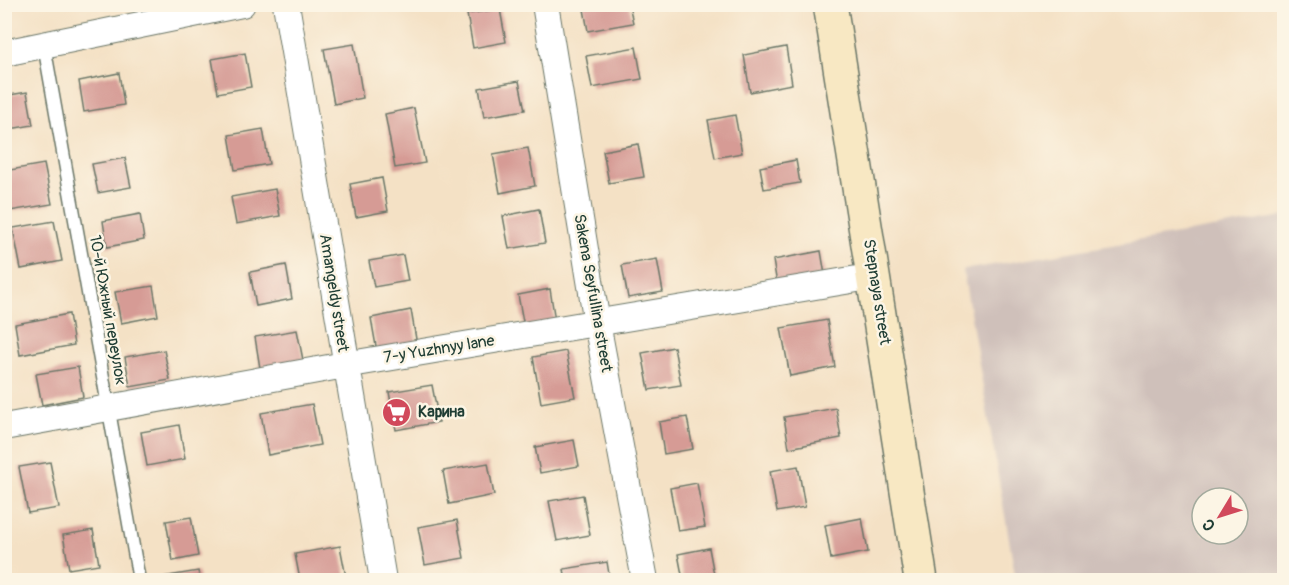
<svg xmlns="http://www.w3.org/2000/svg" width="1289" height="585" viewBox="0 0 1289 585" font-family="Pangolin,sans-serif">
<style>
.industrial{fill:#cfc0ba;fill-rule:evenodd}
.building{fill:#d69b95}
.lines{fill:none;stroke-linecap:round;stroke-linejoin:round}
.lane-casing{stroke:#6a7667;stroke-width:15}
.street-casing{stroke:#6a7667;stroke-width:28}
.secondary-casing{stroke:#6a7667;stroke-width:36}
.lane{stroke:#fff;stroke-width:12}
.street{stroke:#fff;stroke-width:26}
.secondary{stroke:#f8e8c3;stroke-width:33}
.labels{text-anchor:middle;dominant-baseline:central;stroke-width:5;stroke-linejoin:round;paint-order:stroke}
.street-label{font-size:16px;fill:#1f3d34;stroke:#fcf5e5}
.poi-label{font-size:16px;font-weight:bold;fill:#1f3d34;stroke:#fcf5e5;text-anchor:start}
</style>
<rect width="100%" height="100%" fill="#fcf5e5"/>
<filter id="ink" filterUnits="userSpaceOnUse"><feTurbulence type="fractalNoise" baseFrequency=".0167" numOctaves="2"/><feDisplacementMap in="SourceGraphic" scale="12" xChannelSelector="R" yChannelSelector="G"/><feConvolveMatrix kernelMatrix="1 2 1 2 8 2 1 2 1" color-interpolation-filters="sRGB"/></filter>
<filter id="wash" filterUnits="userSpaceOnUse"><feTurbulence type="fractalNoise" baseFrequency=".008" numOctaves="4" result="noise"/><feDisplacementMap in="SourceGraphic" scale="24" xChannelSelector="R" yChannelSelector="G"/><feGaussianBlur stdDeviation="1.35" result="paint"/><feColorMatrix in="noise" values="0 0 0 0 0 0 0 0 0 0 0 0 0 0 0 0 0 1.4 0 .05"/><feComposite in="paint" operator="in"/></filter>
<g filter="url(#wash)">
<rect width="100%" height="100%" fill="#f4e1c5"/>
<path class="industrial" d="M1284 216V580H1016L963 270ZM1202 498H1238V534H1202Z"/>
<g id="blocks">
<path class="building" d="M583 4H629L633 23 588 31Z
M746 4H768V6L747 9Z
M500 9 506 42 473 48 467 14Z
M354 44 363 98 334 104 324 49Z
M636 47 642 79 592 88 586 56Z
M786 47 792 84 750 92 744 55Z
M245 53 251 87 218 93 212 59Z
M119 73 124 105 84 112 79 81Z
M519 81 525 110 484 117 479 88Z
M27 92 33 125 4 130V96Z
M414 108 425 163 395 168 385 114Z
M735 115 742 153 715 158 708 120Z
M263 129 269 164 235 170 229 135Z
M638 144 644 177 609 183 603 151Z
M528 148 535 186 500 193 493 154Z
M125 158 131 187 98 193 92 164Z
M796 160 800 183 764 189 760 167Z
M44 164 52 204 10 211 4 171Z
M382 178 388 211 356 217 350 184Z
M275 189 280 216 236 224 231 197Z
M539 209 545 243 509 249 503 216Z
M140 214 144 240 107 247 103 221Z
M54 221 62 261 21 269 13 228Z
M821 251 825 275 777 284 773 260Z
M403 255 408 281 374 287 369 261Z
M657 259 663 292 628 298 622 265Z
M286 265 292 299 256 306 250 272Z
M153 286 158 316 121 323 115 292Z
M550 289 555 321 524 327 518 295Z
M411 310 417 345 377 352 371 318Z
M69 314 74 345 20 355 15 324Z
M827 320 835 367 790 376 781 328Z
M297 330 303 360 260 368 255 337Z
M674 347 681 385 649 390 642 353Z
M164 350 170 380 130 387 125 357Z
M566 351 575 397 541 403 533 357Z
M78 367 83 397 42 405 36 374Z
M432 385 439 422 396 430 389 392Z
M312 404 320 445 268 455 261 413Z
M836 408 841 438 789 448 784 417Z
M687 417 693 449 664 454 659 422Z
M179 425 185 459 147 466 141 432Z
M574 440 579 466 540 473 535 447Z
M50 462 59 508 28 513 19 467Z
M488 463 494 495 449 504 443 471Z
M798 466 805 507 777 512 770 471Z
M697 483 705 527 678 531 670 488Z
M583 495 590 535 557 541 549 501Z
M191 517 198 556 173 561 166 521Z
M862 518 868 552 831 559 825 525Z
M457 520 464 558 425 565 418 527Z
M93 530 99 564 69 569 63 535Z
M340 546 346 577 300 580 295 554Z
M709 548 715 580H683L678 554Z
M607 562 610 580H566L564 569Z
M198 571 200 580H163L162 577Z"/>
</g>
</g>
<g filter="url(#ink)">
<use href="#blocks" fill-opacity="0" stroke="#6a7667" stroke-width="1.5"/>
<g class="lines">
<defs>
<path id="lane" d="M44 45 139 580"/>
<path id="street" d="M286 4 383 580
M545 4 597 323 645 580
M4 53 242 4
M4 427 345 365 875 276"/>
<path id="secondary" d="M830 4 921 580"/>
</defs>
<use href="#lane" class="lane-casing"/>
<use href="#street" class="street-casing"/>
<use href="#secondary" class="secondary-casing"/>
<use href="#lane" class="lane"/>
<use href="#street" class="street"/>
<use href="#secondary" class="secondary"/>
</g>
</g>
<defs>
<symbol id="supermarket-disc" viewBox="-11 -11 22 22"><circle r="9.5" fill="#d1495b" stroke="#fcf5e5"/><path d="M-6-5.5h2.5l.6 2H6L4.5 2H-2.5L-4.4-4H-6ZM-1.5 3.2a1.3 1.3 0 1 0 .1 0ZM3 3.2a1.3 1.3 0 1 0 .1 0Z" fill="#fff"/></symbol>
</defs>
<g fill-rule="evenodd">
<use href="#supermarket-disc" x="380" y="396" width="33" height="33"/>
</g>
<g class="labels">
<g class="street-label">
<text transform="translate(877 292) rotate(81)">Stepnaya street</text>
<text transform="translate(334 293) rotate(81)">Amangeldy street</text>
<text transform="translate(593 293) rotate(80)">Sakena Seyfullina street</text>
<text transform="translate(108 310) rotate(80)">10-й Южный переулок</text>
<text transform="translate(439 349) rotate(-9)">7-y Yuzhnyy lane</text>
</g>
<g class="poi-label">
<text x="418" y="412">Карина</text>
</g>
</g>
<rect width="1289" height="585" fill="none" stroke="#fcf5e5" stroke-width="24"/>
<g transform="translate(1220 516) rotate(232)"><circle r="28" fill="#fcf5e5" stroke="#a4ab9e" stroke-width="1.5"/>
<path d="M0-4.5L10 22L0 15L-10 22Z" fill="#d1495b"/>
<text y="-9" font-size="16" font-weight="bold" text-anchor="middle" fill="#1f3d34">С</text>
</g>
</svg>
